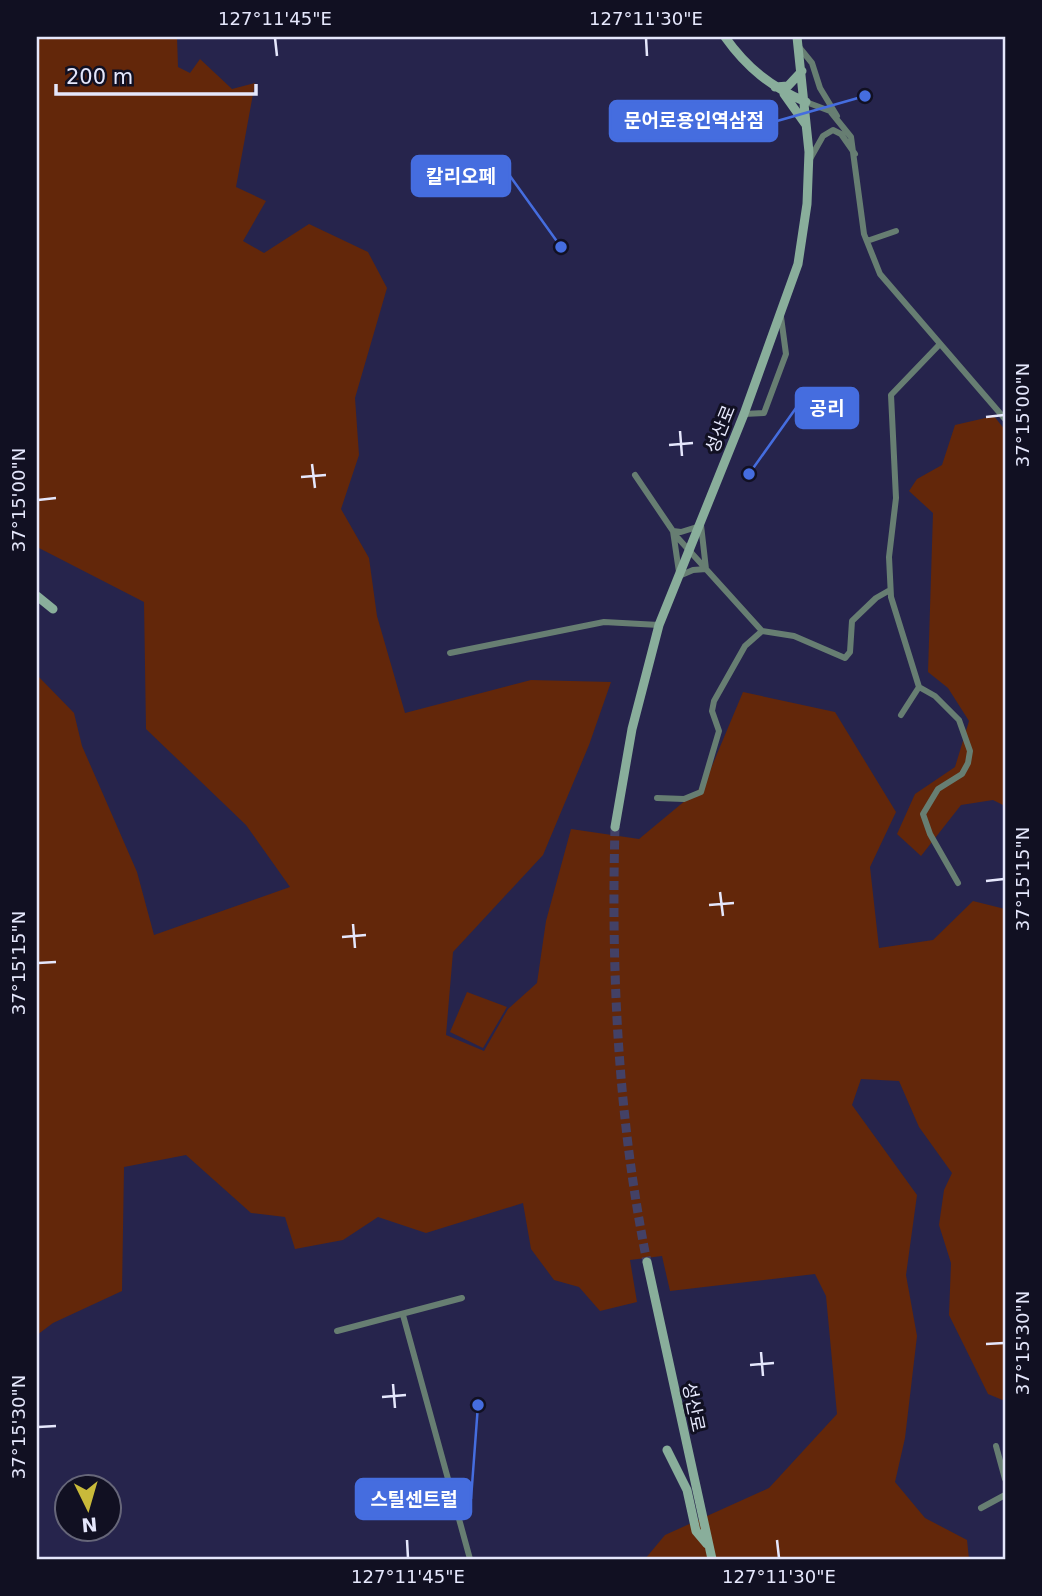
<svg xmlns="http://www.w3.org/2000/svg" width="1042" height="1596" viewBox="0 0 1042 1596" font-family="'DejaVu Sans','Noto Sans KR',sans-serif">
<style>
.green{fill:#63270a}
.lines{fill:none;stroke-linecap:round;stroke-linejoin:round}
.secondary-tunnel{stroke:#434166;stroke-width:9;stroke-dasharray:9 4.5;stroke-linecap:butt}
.street{stroke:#677e72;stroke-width:6}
.secondary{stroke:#89ae9b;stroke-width:9}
.ticks{fill:none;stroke:#e5e7fc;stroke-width:2.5}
.labels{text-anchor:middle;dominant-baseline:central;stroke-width:6;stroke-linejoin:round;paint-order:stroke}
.street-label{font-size:18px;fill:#e5e7fc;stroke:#111022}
.leader{fill:none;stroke:#456ddf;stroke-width:2.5}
.callout-dot{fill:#456ddf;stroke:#111022;stroke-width:2.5}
.callout{fill:#456ddf;stroke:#456ddf;stroke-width:2.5}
.callout-label{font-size:19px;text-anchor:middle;font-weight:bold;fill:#fff}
.neatline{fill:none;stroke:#e5e7fc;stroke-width:2.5}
.ticks-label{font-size:18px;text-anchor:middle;fill:#e5e7fc}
</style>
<rect width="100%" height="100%" fill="#26244c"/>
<path class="green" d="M37 37H177L178 67 190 73 200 59 232 89 255 83 236 187 266 201 243 241 264 253 309 224 368 252 387 288 355 398 359 455 341 509 369 558 377 616 405 713 531 680 611 682 589 745 543 855 453 952 446 1035 484 1051 508 1009 537 983 546 921 571 829 639 839 704 785 743 692 835 712 896 812 870 867 879 948 933 940 973 901 1005 909V1401L988 1394 949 1315 951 1263 939 1225 944 1190 952 1173 919 1127 899 1081 861 1079 852 1105 917 1195 906 1275 917 1336 905 1438 895 1482 925 1518 967 1540 969 1559H645L665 1535 769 1488 837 1414 826 1296 815 1274 670 1291 662 1256 630 1260 637 1302 600 1311 579 1287 554 1280 531 1249 523 1203 426 1233 378 1217 343 1240 295 1249 285 1217 251 1213 186 1155 124 1167 122 1291 53 1323 37 1335V675L74 713 82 746 137 872 154 935 290 887 246 825 146 729 144 602 37 547Z
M994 416 1005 430V806L993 800 961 805 921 856 897 834 915 794 955 767 969 721 948 688 928 672 933 513 909 491 917 479 942 465 955 425Z
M467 992 507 1007 483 1048 450 1032Z"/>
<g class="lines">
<path class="secondary-tunnel" d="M615 827C611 974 618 1118 647 1262"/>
<path class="street" d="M799 47 812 63 820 88 837 116
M806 102 830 111 851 137 864 234 880 274 1005 419
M810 159 823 136 833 130 841 134 855 154
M867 241 896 231
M939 345 891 395 896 498 889 557 891 597 919 687 935 696 959 720 970 751 968 763 962 774 938 789 923 814 930 834 958 883
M744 414 764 413 786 354 781 317
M635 475 677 537 762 631 794 636 845 658 850 652 852 621 876 598 890 590
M679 572 673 531 681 532 697 527
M679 576 693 570 706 569 701 525
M450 653 604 622 659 625
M901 715 919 687
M657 798 684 799 701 792 719 731 712 711 714 701 745 646 762 631
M403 1315 470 1559
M337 1331 462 1298
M996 1446 1005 1479
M981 1508 1005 1495"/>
<path class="secondary" d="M725 37C747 68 771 87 806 102
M775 87 788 86 802 71
M784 94 806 125
M37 596 53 609
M615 827 632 729 659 625 744 414 798 264 807 204 809 152 797 37
M647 1262 712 1559
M667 1450 687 1490 696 1531 707 1544"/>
</g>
<path class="ticks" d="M275 38 277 56M646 38 647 56M986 417 1004 415M680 431 682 456M669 445 693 443M312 464 315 488M301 477 326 475M38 500 56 498M986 881 1004 879M720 892 723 916M709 905 734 903M353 924 355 948M342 937 366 935M38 963 56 962M986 1344 1004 1343M761 1352 763 1376M750 1365 774 1363M393 1384 395 1408M382 1397 406 1395M38 1427 56 1426M407 1540 408 1558M777 1540 779 1558"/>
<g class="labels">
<g class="street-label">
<text transform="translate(720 429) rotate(-68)">성산로</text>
<text transform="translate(694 1407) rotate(78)">성산로</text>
</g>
</g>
<path class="leader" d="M865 96L777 121M561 247L510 176M749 474L796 408M478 1405L471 1499"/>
<g class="callout-dot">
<circle cx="865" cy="96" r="7"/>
<circle cx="561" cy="247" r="7"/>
<circle cx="749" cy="474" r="7"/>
<circle cx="478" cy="1405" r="7"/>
</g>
<g class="callout">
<rect x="610" y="101" width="167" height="40" rx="7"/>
<rect x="412" y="156" width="98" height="40" rx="7"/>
<rect x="796" y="388" width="62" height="40" rx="7"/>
<rect x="356" y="1479" width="115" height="40" rx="7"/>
</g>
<g class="callout-label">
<text x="694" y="127">문어로용인역삼점</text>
<text x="461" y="183">칼리오페</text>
<text x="827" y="415">공리</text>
<text x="414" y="1506">스틸센트럴</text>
</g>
<rect width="1042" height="1596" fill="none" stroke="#111022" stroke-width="77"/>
<g transform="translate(88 1508) rotate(175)"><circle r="33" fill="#111022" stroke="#666679" stroke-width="2"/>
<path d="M0-5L12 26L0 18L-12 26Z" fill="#c9ba3a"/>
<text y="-10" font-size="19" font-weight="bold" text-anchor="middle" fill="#e5e7fc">N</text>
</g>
<path d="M56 84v10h200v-10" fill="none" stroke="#e5e7fc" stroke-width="3.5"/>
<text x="66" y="84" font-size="21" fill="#e5e7fc" stroke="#111022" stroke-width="5" paint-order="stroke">200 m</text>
<rect x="38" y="38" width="966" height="1520" class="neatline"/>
<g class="ticks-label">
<text x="275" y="25">127°11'45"E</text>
<text x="646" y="25">127°11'30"E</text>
<text transform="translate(1023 415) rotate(-90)" y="6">37°15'00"N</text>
<text transform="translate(19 500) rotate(-90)" y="6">37°15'00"N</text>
<text transform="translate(1023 879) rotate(-90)" y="6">37°15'15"N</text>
<text transform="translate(19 963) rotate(-90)" y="6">37°15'15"N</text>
<text transform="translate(1023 1343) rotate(-90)" y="6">37°15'30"N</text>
<text transform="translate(19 1427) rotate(-90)" y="6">37°15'30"N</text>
<text x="408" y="1583">127°11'45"E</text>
<text x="779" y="1583">127°11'30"E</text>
</g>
</svg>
